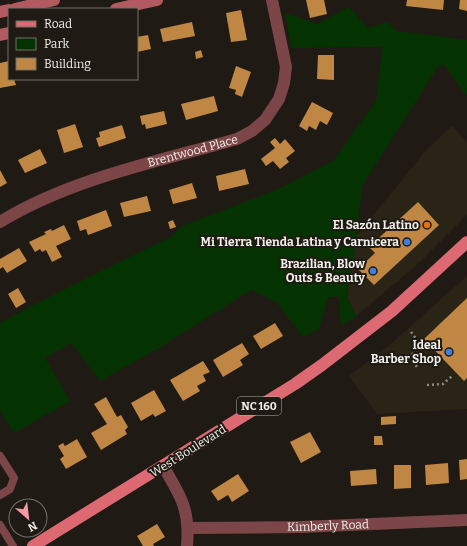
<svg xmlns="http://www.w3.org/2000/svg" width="467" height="546" viewBox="0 0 467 546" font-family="Bitter,serif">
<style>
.built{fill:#2a2417}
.green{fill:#043301}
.building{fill:#c08643}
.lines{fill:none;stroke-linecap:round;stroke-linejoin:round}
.path{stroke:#8f8c86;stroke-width:2.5;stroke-dasharray:2 3;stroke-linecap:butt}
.lane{stroke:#7c4548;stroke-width:8}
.street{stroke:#7c4548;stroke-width:12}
.secondary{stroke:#b35a60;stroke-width:12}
.primary{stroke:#dd6a73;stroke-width:12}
.food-dot{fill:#e8710a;stroke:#1f1b14;stroke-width:1.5}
.shop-dot{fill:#3f7fe0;stroke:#1f1b14;stroke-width:1.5}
.labels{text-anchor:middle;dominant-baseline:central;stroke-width:4;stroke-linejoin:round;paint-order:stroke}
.shield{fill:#1f1b14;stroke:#b3b0aa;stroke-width:1}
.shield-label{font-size:11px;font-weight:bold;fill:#f2f0eb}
.street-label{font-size:12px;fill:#f2f0eb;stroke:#1f1b14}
.poi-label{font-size:12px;font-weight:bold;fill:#f2f0eb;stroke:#1f1b14;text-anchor:end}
</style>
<rect width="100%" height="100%" fill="#1f1b14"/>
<path class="built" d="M452 126 467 142V215L420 262 356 316 347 297 357 235 429 147Z
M467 276V409L377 414 349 376 392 343Z"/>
<path class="green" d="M349 7 368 28 387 22 397 31 467 40V96L445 66 439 65 362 186 357 235 347 297 356 316 341 326 339 297H328L319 329 303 337 276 302 251 290 159 348 100 381 71 343 45 358 70 401 14 433 0 410V323C57 292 115 264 173 236L180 227 281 188 333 161 376 101 382 47 291 48 285 13 317 24Z"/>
<path class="building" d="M306 0H324L327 14 310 18Z
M407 0H444L443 10 406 6Z
M460 0H467V11L459 9Z
M241 10 247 40 231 42 226 13Z
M192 22 195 36 163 42 160 29Z
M148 35 151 49 137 52V37Z
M201 50 203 57 196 59 195 52Z
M318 55H334V80L317 79Z
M9 61V79H14L16 85 0 88V63Z
M236 66 251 72 242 97 235 94 236 90 229 88Z
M214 96 218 111 186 120 181 104Z
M312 102 333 113 327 125 320 121 316 130 309 126 307 131 299 126Z
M164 111 167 124 146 129 145 124 142 125 140 116Z
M75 124 83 147 64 153 57 130Z
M122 125 126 138 99 147 96 138 100 137 99 132Z
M275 138 280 144 285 139 295 151 286 158 289 162 280 169 273 161 266 166 261 159 275 148 270 142Z
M40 149 47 163 25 173 18 160Z
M245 169 249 184 219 191 216 176Z
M0 170 7 183 0 187Z
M192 183 197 198 173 204 169 190Z
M147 196 151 211 124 217 120 203Z
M418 202 439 225 374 285 358 269 375 253 369 247Z
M106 210 112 226 88 235 86 229 80 231 77 221Z
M173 220 176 227 170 229 168 222Z
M64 225 71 239 56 246 62 257 52 262 46 250 42 252 40 249 35 252 29 242 46 234 44 232 51 229 52 231Z
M19 248 27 261 7 273 3 267 0 269V259Z
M18 288 26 302 16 308 8 294Z
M467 298V378L464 381 424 339Z
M275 323 283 336 261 349 253 336Z
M242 343 249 354 240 360 243 365 223 377 213 360Z
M203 361 210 372 203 375 206 381 197 386 200 391 183 401 170 380Z
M154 390 166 411 155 417 153 414 141 421 131 403Z
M106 397 117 417 121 415 128 427 125 430 127 434 101 450 91 433 107 424 94 404Z
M396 416V424L381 425V417Z
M310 432 321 452 301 463 290 442Z
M374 436H382L383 445H374Z
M77 439 87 457 66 469 60 459 64 456 58 446 63 443 65 446Z
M467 459V479L460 480 459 460Z
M448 463 449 483 426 485 425 465Z
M394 465H411V488L394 489Z
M376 469 377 484 351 486 350 471Z
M238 474 249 491 232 502 228 495 218 501 211 491Z
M157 524 165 537 153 544 154 546H143L137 536Z"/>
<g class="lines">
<path class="path" d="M411 332 417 340
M413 353 410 357 417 367
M427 385 443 384 452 376"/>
<path class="lane" d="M0 456 14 478 10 489 0 495
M0 525 13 546"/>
<g class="street">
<path id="s1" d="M0 222C70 179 159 161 237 139L252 131 265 120 279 99 284 83 286 67 272 0"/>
<path d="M163 466C181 497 190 509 187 546"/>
<path id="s2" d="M188 528 301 527 467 520"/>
</g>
<path class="secondary" d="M15 9 54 0
M116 9 157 0
M0 12 9 10
M0 35 9 33"/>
<path class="primary" d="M33 546 295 384 322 365 392 311 467 242"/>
</g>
<circle class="food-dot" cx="427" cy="225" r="4"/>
<g class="shop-dot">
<circle cx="407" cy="242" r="4"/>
<circle cx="373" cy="271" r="4"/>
<circle cx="449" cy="352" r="4"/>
</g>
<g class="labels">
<rect class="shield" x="237" y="397" width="44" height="18" rx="3"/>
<g class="shield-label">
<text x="259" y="406">NC 160</text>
</g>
<g class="street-label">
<text stroke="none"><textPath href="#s1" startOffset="206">Brentwood Place</textPath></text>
<text transform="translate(188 451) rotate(-32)">West Boulevard</text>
<text stroke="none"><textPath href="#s2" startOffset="140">Kimberly Road</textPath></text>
</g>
<g class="poi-label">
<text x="419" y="225">El Sazón Latino</text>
<text x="399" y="242">Mi Tierra Tienda Latina y Carnicera</text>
<text x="365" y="264">Brazilian, Blow<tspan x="365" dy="14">Outs &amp; Beauty</tspan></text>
<text x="441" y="345">Ideal<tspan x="441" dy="14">Barber Shop</tspan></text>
</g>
</g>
<rect x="8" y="8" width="130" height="72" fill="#1f1b14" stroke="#73706a"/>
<rect x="16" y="21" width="20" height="6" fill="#dd6a73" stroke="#73706a"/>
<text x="44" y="28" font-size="12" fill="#f2f0eb">Road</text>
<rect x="16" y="38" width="20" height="12" fill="#043301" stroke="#73706a"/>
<text x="44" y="48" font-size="12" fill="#f2f0eb">Park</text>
<rect x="16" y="58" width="20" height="12" fill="#c08643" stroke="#73706a"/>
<text x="44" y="68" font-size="12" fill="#f2f0eb">Building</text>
<g transform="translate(28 518) rotate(152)"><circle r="19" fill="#1f1b14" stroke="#73706a"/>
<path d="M0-3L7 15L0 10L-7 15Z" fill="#f49aa6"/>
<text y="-6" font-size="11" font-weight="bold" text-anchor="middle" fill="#f2f0eb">N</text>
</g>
</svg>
